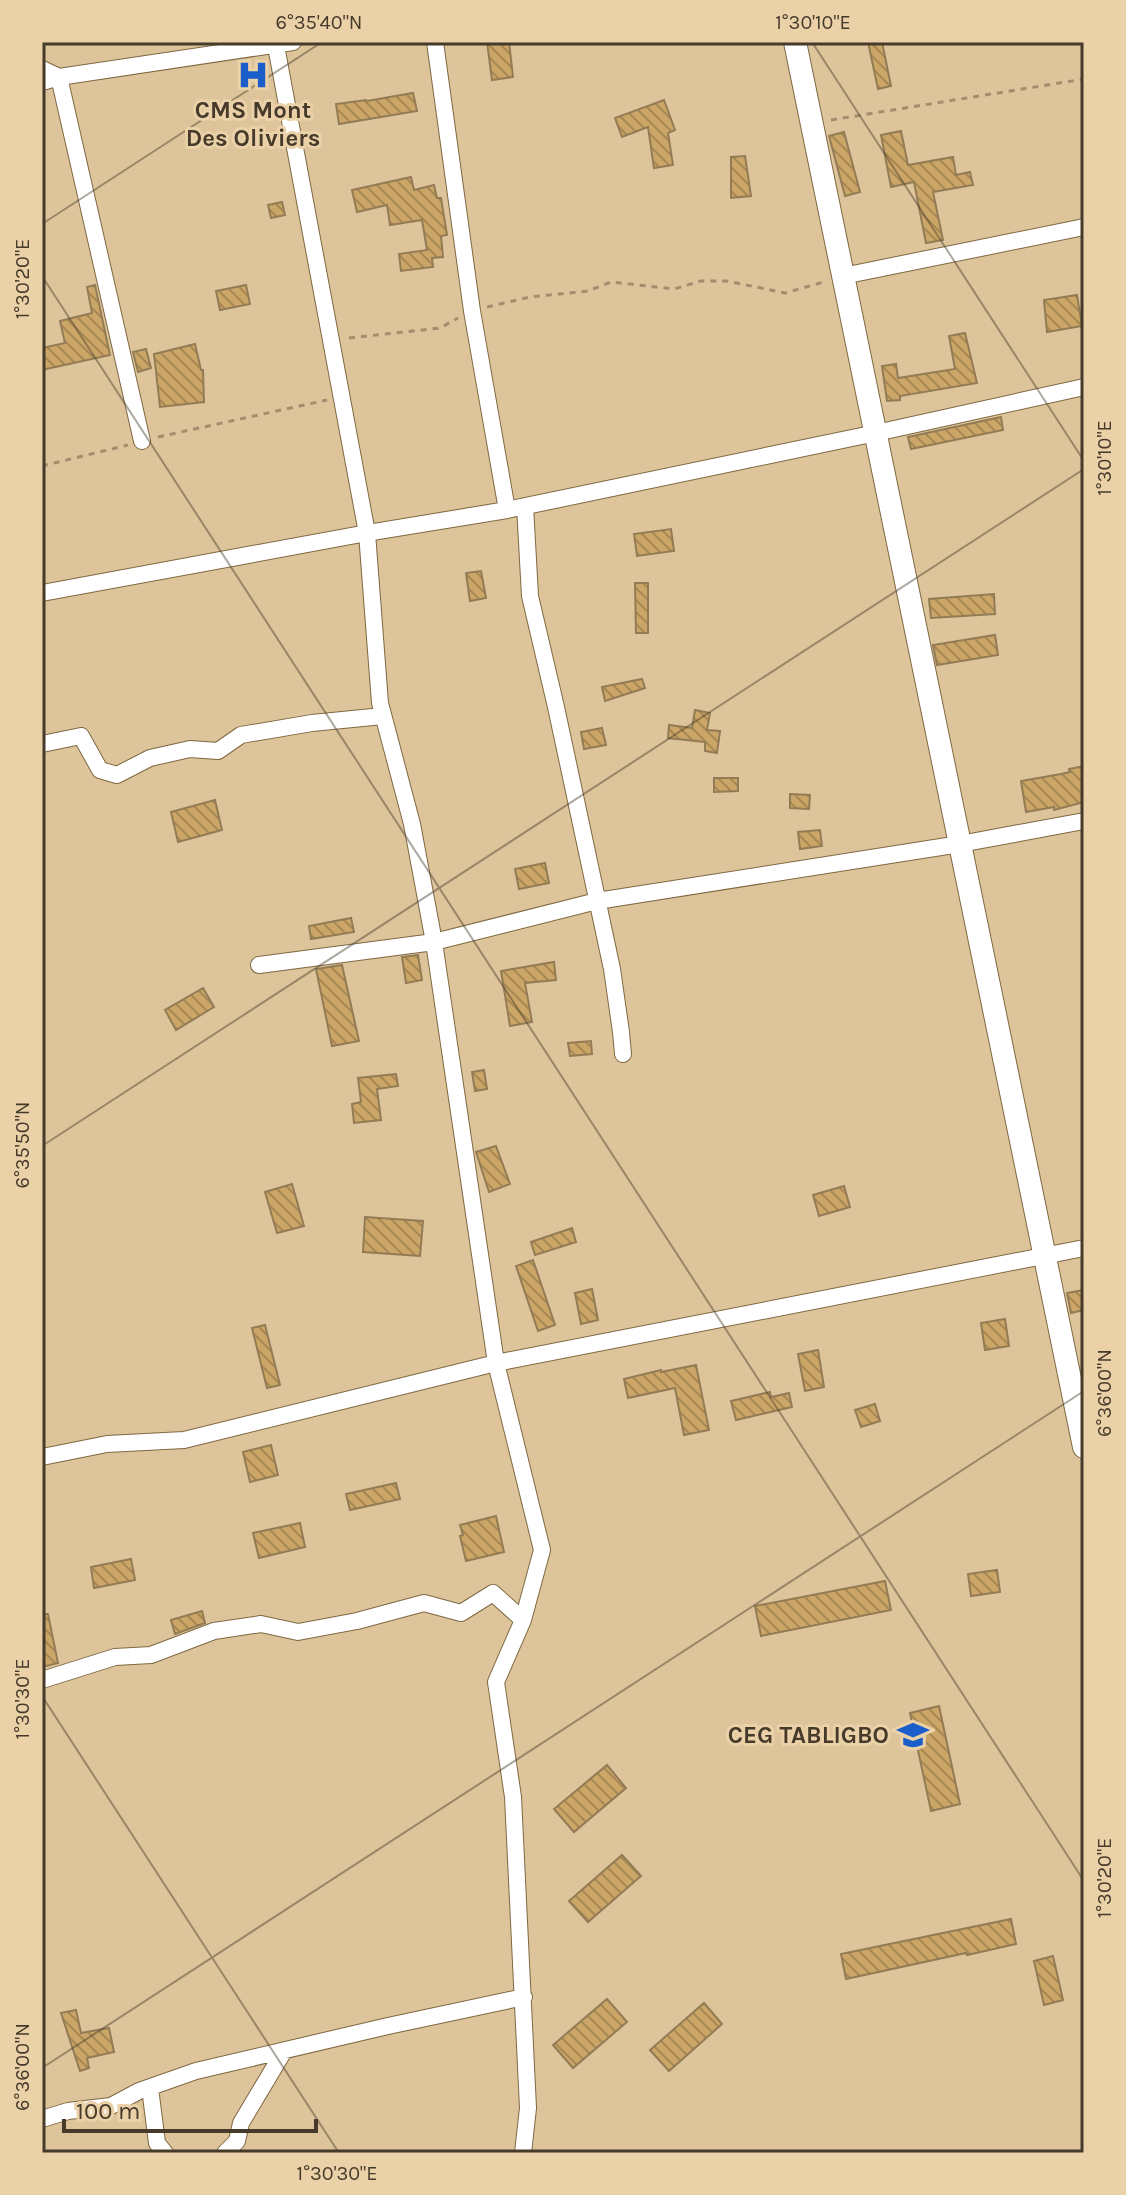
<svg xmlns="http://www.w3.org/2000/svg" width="1126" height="2195" viewBox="0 0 1126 2195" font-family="Karla,sans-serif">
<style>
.building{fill:url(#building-back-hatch);stroke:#937c55;stroke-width:2}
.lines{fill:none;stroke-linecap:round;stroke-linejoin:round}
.street-casing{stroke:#7f6842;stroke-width:18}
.secondary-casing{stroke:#7f6842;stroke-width:24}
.path{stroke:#a28e6f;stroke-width:3;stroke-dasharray:6 6;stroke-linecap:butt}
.street{stroke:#fff;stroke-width:16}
.secondary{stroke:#fff;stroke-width:22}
.ticks{fill:none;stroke:#463b2b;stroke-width:2;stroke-opacity:0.45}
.labels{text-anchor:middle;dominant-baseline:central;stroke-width:6;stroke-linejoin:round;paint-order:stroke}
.poi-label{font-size:24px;font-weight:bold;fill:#463b2b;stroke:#ebd1a8}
.neatline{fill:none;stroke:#463b2b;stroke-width:3}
.ticks-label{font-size:20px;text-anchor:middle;fill:#463b2b}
</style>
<defs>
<pattern id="building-back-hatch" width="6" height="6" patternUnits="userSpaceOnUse" patternTransform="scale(2)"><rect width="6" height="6" fill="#cca666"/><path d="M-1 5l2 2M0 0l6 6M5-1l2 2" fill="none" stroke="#a78854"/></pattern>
</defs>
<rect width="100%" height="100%" fill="#ddc49b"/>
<path class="building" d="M487 42H509L513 77 492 80Z
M868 42H882L891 86 878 89Z
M413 93 417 111 339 124 336 104 366 100 367 101Z
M664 100 675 130 668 133 673 165 654 168 648 127 622 137 615 118Z
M901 131 908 165 953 157 956 175 970 172 973 185 933 192 943 240 926 243 914 182 891 187 881 135Z
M844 132 860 192 845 196 829 136Z
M745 156 751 196 731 198V157Z
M411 177 414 190 434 185 437 198H441L447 235 441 236 443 257 432 258 433 267 401 271 399 254 427 250 422 220 390 225 387 205 357 212 352 190Z
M282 202 285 215 271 218 268 205Z
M95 285 110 355 42 370V348L65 343 60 321 92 313 87 287Z
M246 285 250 304 220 310 216 291Z
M1077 295 1082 326 1047 332 1044 300Z
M965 333 977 383 900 396V400L887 401 882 366 896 364 898 378 955 369 949 336Z
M195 344 201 370H203L204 402 160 407 154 354Z
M146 349 151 368 138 372 133 352Z
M1001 417 1003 430 911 449 908 437Z
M671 529 674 551 637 556 634 534Z
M481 571 486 598 470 601 466 573Z
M635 583H648V633H636Z
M994 594 995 614 931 618 929 599Z
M995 635 998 655 937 665 933 645Z
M642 679 645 688 605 701 602 687Z
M695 710 710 713 707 730 720 731 717 753 705 751V742L668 738 669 725 692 728Z
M602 728 606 745 584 749 581 732Z
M1084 766V802L1054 810V807L1026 812 1021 781 1061 774 1070 772 1069 769Z
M714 778H738V791L714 792Z
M790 794 810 795 809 809 790 808Z
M215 800 222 830 178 842 171 812Z
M820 830 822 846 800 849 798 832Z
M545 863 549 883 519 889 515 869Z
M351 918 354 932 311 939 309 926Z
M418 955 422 980 406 983 402 957Z
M554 962 556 980 525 983 532 1022 510 1026 501 971Z
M342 965 359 1041 332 1046 316 969Z
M203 988 214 1007 176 1030 165 1010Z
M591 1041 592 1054 570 1056 568 1043Z
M484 1070 487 1089 475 1091 472 1072Z
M396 1074 398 1086 377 1089 381 1120 354 1123 352 1104 361 1102 358 1078Z
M496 1146 510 1184 489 1192 476 1152Z
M292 1184 304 1226 277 1233 265 1192Z
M844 1186 850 1207 819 1216 813 1195Z
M365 1217 423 1221 420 1256 363 1252Z
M572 1228 576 1242 535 1255 531 1242Z
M533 1260 555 1325 538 1331 516 1266Z
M592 1289 598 1320 581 1324 575 1293Z
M1084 1290V1310L1071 1313 1067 1293Z
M1005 1319 1009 1346 985 1350 981 1323Z
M265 1325 280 1385 267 1388 252 1328Z
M818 1350 824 1387 805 1391 798 1354Z
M696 1365 709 1430 684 1435 675 1388 628 1398 624 1379 661 1370V1372Z
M770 1392 771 1397 789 1393 792 1407 736 1420 731 1401Z
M875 1404 880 1421 861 1427 855 1410Z
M271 1445 278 1475 250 1482 243 1452Z
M396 1483 400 1499 350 1510 346 1494Z
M496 1516 504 1552 466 1561 460 1536 463 1535 460 1525Z
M300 1523 305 1547 259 1558 253 1533Z
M131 1559 135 1580 94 1588 91 1567Z
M997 1570 1000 1592 971 1596 968 1574Z
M885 1581 891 1610 761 1636 755 1606Z
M202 1611 205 1623 175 1634 171 1620Z
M42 1614H48L58 1663 42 1667Z
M939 1706 960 1804 931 1811 910 1713Z
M607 1765 626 1788 574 1832 554 1809Z
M622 1855 641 1876 588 1922 569 1901Z
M1011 1919 1016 1944 967 1955 966 1953 846 1979 841 1954Z
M1053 1956 1063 2000 1044 2005 1034 1961Z
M607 1999 627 2022 573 2068 553 2045Z
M704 2003 722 2024 669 2071 650 2050Z
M76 2010 81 2033 109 2028 114 2052 87 2058 89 2068 80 2071 61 2013Z"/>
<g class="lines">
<defs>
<path id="street" d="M435 42 472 311 507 510
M276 46 367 533 380 703 412 824 434 942 496 1363 542 1550 523 1620 496 1682 513 1797 528 2108 523 2153
M42 69 59 77 142 441
M42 82 59 77 293 42
M843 276 1084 227
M525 506 530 596 556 707 612 969 621 1032 623 1054
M42 593 367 533 507 510 876 433 1084 387
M42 744 81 736 100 770 117 775 150 758 190 749 218 751 241 735 312 723 383 716
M259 965 434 942 597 901 960 844 1084 821
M42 1457 107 1444 184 1440 496 1363 1084 1248
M42 1680 115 1657 151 1655 214 1631 261 1624 298 1632 357 1621 424 1603 461 1613 493 1593 523 1620
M150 2088 157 2143 165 2153
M42 2119 68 2111 111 2106 139 2091 196 2071 388 2026 524 1997
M225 2153 237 2141 241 2123 284 2051"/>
<path id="secondary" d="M795 42 1084 1447"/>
</defs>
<use href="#street" class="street-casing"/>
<use href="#secondary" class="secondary-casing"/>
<path class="path" d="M831 120 1084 79
M487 307 530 297 588 291 611 282 674 289 701 281H727L785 293 824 282
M349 338 440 328 458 318
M158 437 327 400
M42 466 128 445"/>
<use href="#street" class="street"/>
<use href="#secondary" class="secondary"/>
</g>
<path class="ticks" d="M812 42 1084 461M42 224 322 42M42 276 1084 1881M42 1146 1084 469M42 1696 339 2153M42 2068 1084 1391"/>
<defs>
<symbol id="hospital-bare" viewBox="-9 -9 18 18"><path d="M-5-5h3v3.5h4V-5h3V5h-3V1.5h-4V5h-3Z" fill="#1b5ec9" stroke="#ebd1a8" stroke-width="2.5" paint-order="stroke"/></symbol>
<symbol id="school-bare" viewBox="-9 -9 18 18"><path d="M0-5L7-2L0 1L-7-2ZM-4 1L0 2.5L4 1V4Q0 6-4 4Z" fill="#1b5ec9" stroke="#ebd1a8" stroke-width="2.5" paint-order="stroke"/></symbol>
</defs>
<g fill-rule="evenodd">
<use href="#hospital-bare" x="231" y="53" width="44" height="44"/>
<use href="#school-bare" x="891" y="1713" width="44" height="44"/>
</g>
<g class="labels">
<g class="poi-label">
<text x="253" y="110">CMS Mont<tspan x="253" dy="28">Des Oliviers</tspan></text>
<text x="889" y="1735" text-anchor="end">CEG TABLIGBO</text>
</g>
</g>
<rect width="1126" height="2195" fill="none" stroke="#ebd1a8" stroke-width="88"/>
<path d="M64 2119v12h252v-12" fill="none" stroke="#463b2b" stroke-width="4"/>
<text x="76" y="2119" font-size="24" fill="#463b2b" stroke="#ebd1a8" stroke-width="6" paint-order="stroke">100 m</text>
<rect x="44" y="44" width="1038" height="2107" class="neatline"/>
<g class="ticks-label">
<text x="319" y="29">6°35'40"N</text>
<text x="813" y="29">1°30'10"E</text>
<text transform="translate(22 279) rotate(-90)" y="7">1°30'20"E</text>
<text transform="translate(1104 458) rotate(-90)" y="7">1°30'10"E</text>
<text transform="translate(22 1145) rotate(-90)" y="7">6°35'50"N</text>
<text transform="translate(1104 1393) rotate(-90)" y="7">6°36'00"N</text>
<text transform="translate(22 1699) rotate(-90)" y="7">1°30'30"E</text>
<text transform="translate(1104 1878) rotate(-90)" y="7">1°30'20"E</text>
<text transform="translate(22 2067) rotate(-90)" y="7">6°36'00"N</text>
<text x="337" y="2180">1°30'30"E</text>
</g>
</svg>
